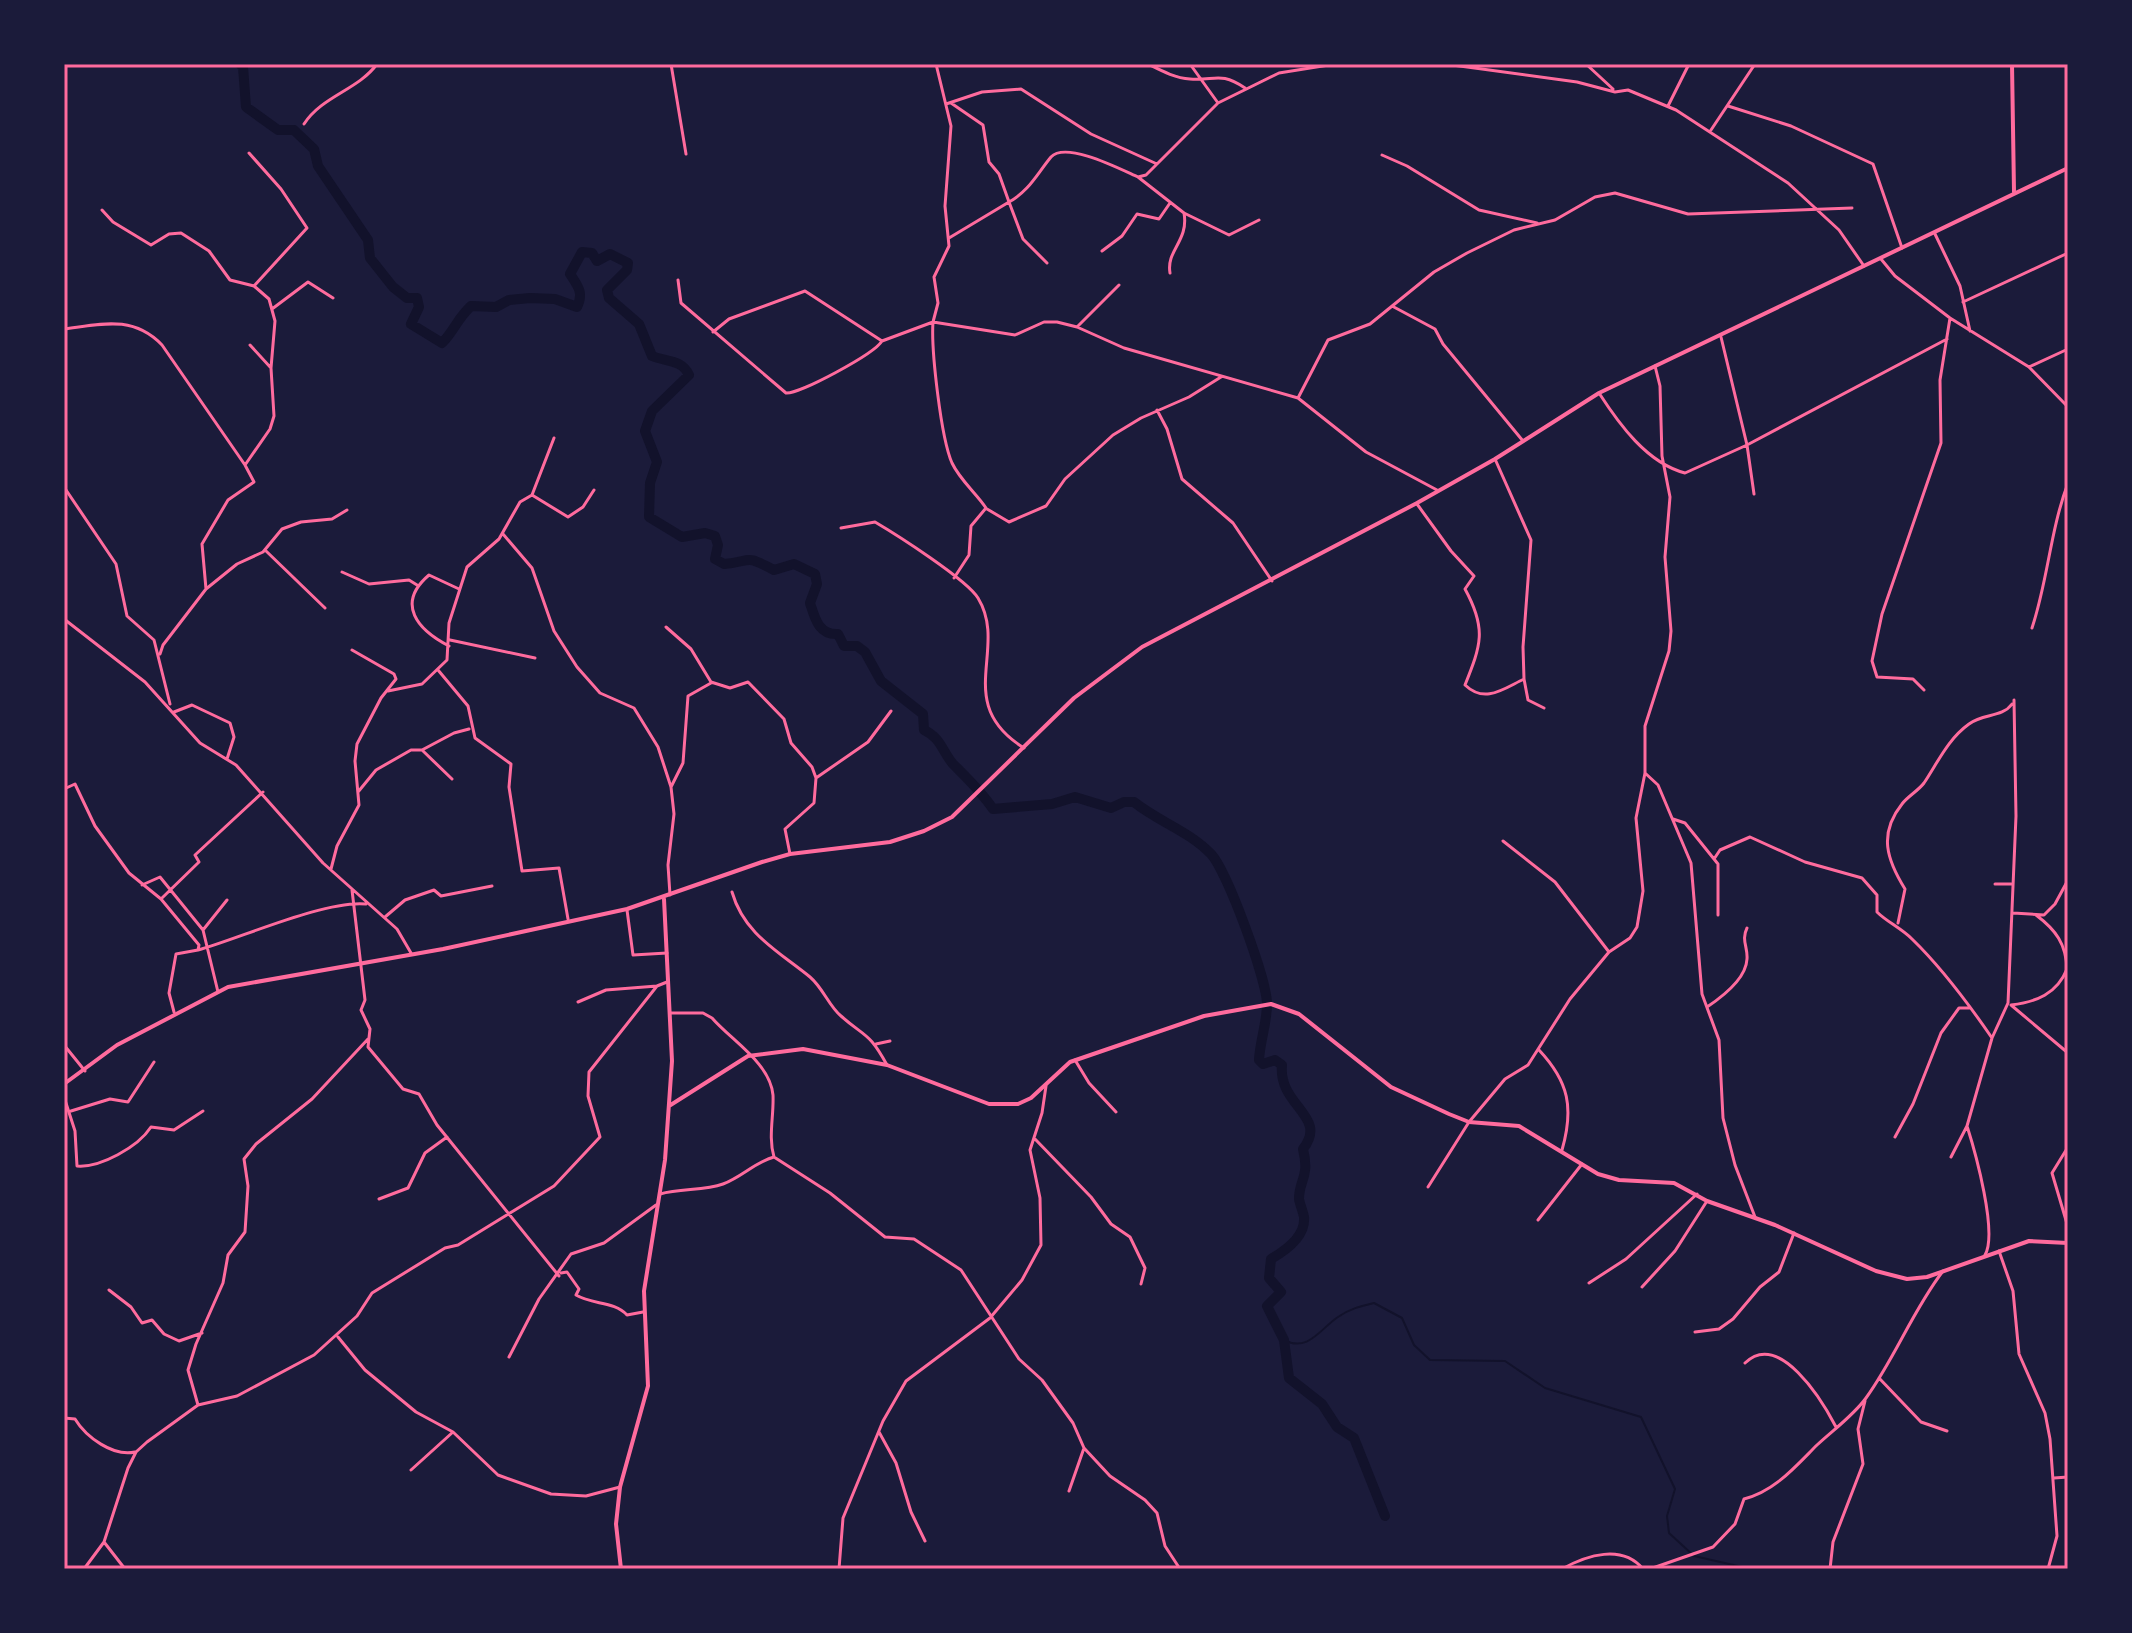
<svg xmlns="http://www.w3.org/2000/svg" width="2132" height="1633" viewBox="0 0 2132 1633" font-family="Quicksand,sans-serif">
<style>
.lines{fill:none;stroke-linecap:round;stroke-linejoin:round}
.stream{stroke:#12122b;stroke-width:2}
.river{stroke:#12122b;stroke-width:10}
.minor{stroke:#ff6b9d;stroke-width:3}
.tertiary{stroke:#ff6b9d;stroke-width:4}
.secondary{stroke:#ff6b9d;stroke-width:4}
.neatline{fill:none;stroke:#ff6b9d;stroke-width:3}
</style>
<rect width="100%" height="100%" fill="#1b1b3a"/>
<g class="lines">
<path class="stream" d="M1284 1340C1308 1353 1321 1328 1338 1317 1349 1309 1361 1306 1374 1303L1402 1318 1414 1345 1430 1360 1505 1361 1545 1388 1641 1417 1675 1489 1667 1516 1669 1533 1694 1556 1751 1569"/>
<path class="river" d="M240 64 243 67 246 107 278 130H294L314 149 318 166 368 240 370 258 393 287 407 298H417L419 307 411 324 442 343C454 331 457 319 471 306L496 307 509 300 530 298 555 299 577 307C584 293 578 286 570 274L582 252 592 253 597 261 610 254 628 263 627 270 607 290 609 298 639 324 652 356C666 362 682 359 689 375L652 411 645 431 657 462 650 483 649 517 682 537 705 533 715 536 718 545 715 559 724 564C753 562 742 553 774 570L794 564 815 574 817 584 810 603C815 619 819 635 838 634L844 646H857L865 652 881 681 923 714 924 730C941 738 942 751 953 764 968 779 981 791 993 809L1052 804 1075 797 1111 808 1124 802H1134C1159 822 1189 831 1211 854 1227 871 1267 980 1267 1004 1267 1023 1260 1041 1259 1060L1263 1064 1275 1060 1282 1065C1278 1106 1329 1116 1303 1149 1310 1178 1299 1179 1299 1199 1300 1205 1303 1211 1304 1217 1306 1237 1285 1251 1271 1259L1269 1278 1281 1292 1267 1306 1284 1340 1289 1378 1322 1404 1337 1427 1354 1438 1385 1516"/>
<path class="minor" d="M671 64 686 154
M1148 64C1162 71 1175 78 1190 79 1215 81 1220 71 1245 88
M1190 64 1218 103
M1445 64 1577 82 1615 92 1628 90 1676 110 1788 183 1839 230 1864 266
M1586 64 1613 89
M946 104 982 92 1021 89 1091 134 1157 164
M1668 106 1689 64
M1728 106 1791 126 1873 164 1902 248
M304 124C322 96 358 90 377 64
M1711 130 1755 64
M249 153 281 189 307 228 254 286
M1382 155 1407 166 1479 210 1537 223
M1138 177 1184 213 1229 235 1259 220
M102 210 113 222 151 245 169 234 181 233 209 251 230 280 254 286 269 299 275 321 271 368 274 416 270 429 245 465
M1935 234 1960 286 1970 331
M949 238 1009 202 999 174 989 162 983 125 951 103
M1102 251 1122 236 1137 214 1159 219 1170 203
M1881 259 1895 276 1950 318 2029 367 2068 407
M1047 263 1023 239 1009 202C1029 191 1037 174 1051 157 1066 141 1120 169 1138 177L1146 175 1218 103 1279 73 1335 64
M1170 273C1166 250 1189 241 1184 213
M678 280 681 303 786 393C800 394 874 354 882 341
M1963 302 2068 253
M1392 306 1435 329 1443 344 1523 441
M272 309 308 282 333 298
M1077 327 1119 285
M64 329C102 324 133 315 162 345L245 465 254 482 228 500 202 544 206 589
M713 332 729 319 805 291 882 341 933 322 938 303 934 277 949 246 945 206 951 126 936 64
M1721 337 1747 445 1754 494
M250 345 271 368
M2029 367 2068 349
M1599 393C1619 424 1647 463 1685 473L1747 445 1947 339
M1157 410 1167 429 1182 479 1233 523 1272 581
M1495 459 1531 540 1523 647 1524 679 1528 700 1544 708
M64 487 116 564 127 616 154 640 170 704
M1437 490 1366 452 1298 398 1328 340 1370 324 1434 272 1467 253 1514 230 1555 220 1595 197 1615 193 1688 214 1852 208
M532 495 568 517 583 507 594 490
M1417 504 1451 551 1474 576 1465 589C1487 629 1481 645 1465 685 1485 704 1503 689 1524 679
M987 509 1009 522 1046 506 1065 479 1113 435 1141 418 1189 397 1221 377
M841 528 875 522C897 535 966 579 978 598 1009 649 952 703 1024 748
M503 534 532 568 554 631 577 667 600 693 634 708 658 747 671 787 674 814 668 865 670 895
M265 550 325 608
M342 572 369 584 409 580 417 585
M954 578 969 555 971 526 986 508C976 493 960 480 952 463 941 438 931 350 933 322L1015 335 1044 322H1057L1077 327 1124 348 1298 398
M64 619 145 682 200 743 236 765 323 863 397 929 411 953
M666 627 691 649 711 682 730 688 748 682 784 719 791 743 812 767 816 778 814 803 785 829 790 854
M2032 628C2048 580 2050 531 2068 483
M450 640 535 658
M449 646C418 630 395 604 429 575L459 589
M160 654 163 645 206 589 237 564 263 552 282 529 301 522 332 519 347 510
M438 670 468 706 475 738 511 764 509 787 522 871 559 868 568 919
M1924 690 1913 679 1877 677 1872 661 1882 614 1941 443 1940 380 1950 318
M388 691 422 684 447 660 449 623 467 567 499 539 520 502 532 495 554 438
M174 712 192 705 230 723 234 737 227 759
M422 750 452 779
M1645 773 1658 785 1691 863 1702 994 1719 1040 1723 1118 1735 1165 1755 1217
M816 778 868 742 891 711
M671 787 683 763 688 696 711 683
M64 789 75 784 95 826 129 873 161 899 199 945 198 950 176 954 169 993 174 1012
M358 792 376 770 411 750H422L454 733 469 729
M1673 819 1685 823 1718 864V915
M1503 841 1555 882 1609 952
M1714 859 1720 850 1750 837 1805 862 1862 878 1877 895V912C1887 922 1901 928 1912 939 1942 968 1968 1003 1992 1038
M331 869 337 846 359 805 355 761 357 744 381 698 396 679 394 674 352 650
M1995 884H2011
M142 885 160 877 203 930 218 992
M352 890 365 1000 361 1010 370 1029 368 1047 403 1089 419 1094 437 1125 559 1276
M732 892C744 934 778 951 810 977 823 988 829 1006 841 1016 866 1038 869 1032 887 1065
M162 898 199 862 195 855 263 792
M627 910 633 955 667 953
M2013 913 2044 915 2055 904 2068 880
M385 917 405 900 434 890 441 896 492 886
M1898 923 1905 889C1887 860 1878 834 1902 804 1908 796 1918 791 1924 783 1938 762 1948 739 1969 724 1983 713 2002 718 2012 704
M203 930 227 900
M198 950C241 938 325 900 366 904
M578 1002 606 990 657 986
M2011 1005C2036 1002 2057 994 2067 969 2066 944 2056 930 2036 915
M2011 1005 2068 1053
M1707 1007C1722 997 1746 979 1747 959 1748 947 1741 940 1747 928
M670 1013H703L712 1018C732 1041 770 1063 773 1095 774 1116 768 1137 774 1157L830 1193 885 1237 914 1239 961 1270 1019 1359 1042 1380 1073 1423 1084 1448 1110 1476 1145 1500 1157 1513 1165 1546 1180 1569
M876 1044 890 1041
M64 1045 85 1071
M1539 1050C1569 1082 1574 1108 1562 1150
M1075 1060 1089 1083 1116 1112
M64 1097 75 1131 77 1166C100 1168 138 1147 151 1127L174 1130 203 1111
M71 1111 110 1099 128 1102 154 1062
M1967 1126C1975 1151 1998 1233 1985 1255
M1895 1137 1913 1104 1941 1033 1959 1008H1970
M1035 1139 1091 1197 1111 1224 1130 1237 1145 1268 1141 1284
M2068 1147 2052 1173 2068 1227
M1951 1157 1967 1126 1992 1038 2008 1003 2016 816 2014 700
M1428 1187 1469 1122 1505 1079 1528 1065 1570 999 1609 952 1630 938 1637 927 1643 891 1636 818 1645 773V726L1669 651 1671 631 1665 557 1670 497 1662 456 1660 386 1655 366
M660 1194C681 1188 704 1191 723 1184 742 1177 755 1162 774 1157
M379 1199 408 1188 425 1153 447 1137
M1538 1220 1582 1164
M1999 1251 2013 1291 2019 1354 2045 1413 2050 1439 2057 1536 2048 1569
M561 1273 567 1272 579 1289 576 1295C593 1305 614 1301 627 1315L643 1312
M1589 1283 1626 1259 1697 1194
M1642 1287 1675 1251 1707 1201
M109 1290 131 1307 142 1323 152 1320 164 1334 179 1341 202 1333
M1695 1332 1719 1329 1733 1319 1760 1287 1779 1272 1794 1233
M338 1337 365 1370 416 1412 453 1432 498 1475 551 1494 586 1496 620 1487
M509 1357 539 1299 571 1254 604 1243 656 1205
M1745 1363C1779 1330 1822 1400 1836 1427
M1879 1378 1921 1422 1947 1431
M198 1405 188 1370 196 1344 223 1283 228 1255 245 1232 248 1186 244 1159 256 1144 312 1099 368 1039
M64 1418 75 1419C86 1437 113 1457 135 1452
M879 1432 896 1463 911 1512 925 1541
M411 1470 453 1432
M2054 1478 2068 1477
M1069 1491 1084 1448
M104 1542 125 1569
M84 1569 104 1542 128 1468 136 1452 147 1442 198 1405 237 1396 314 1355 357 1316 372 1293 445 1248 458 1245 554 1186 600 1137 588 1096 589 1072 657 986 667 982
M839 1569 843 1518 883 1421 906 1381 990 1318 1022 1280 1041 1245 1040 1198 1030 1150 1042 1113 1046 1086
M1562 1569C1587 1555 1622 1544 1643 1569
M1650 1569 1713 1547 1735 1524 1744 1499C1775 1491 1795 1467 1817 1445 1833 1430 1853 1416 1866 1398 1895 1358 1913 1310 1943 1271
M1830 1569 1833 1542 1863 1464 1858 1429 1865 1401"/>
<path class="tertiary" d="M2012 64 2014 192
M669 1106 748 1056 803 1049 887 1065 989 1104H1018L1031 1098 1070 1062 1204 1016 1271 1004 1299 1014 1391 1087 1449 1114 1469 1122 1519 1126 1598 1174 1619 1180 1674 1183 1707 1201 1775 1225 1876 1271 1907 1279 1927 1277 2029 1241 2068 1243
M621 1569 616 1524 620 1487 648 1386 644 1291 665 1160 672 1061 664 899"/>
<path class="secondary" d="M64 1084 117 1045 228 987 443 949 627 909 762 862 790 854 890 842 924 831 952 817 1074 698 1142 647 1417 503 1495 459 1599 393 2068 168"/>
</g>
<rect width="2132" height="1633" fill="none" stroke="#1b1b3a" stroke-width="132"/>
<rect x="66" y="66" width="2000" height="1501" class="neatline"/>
</svg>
